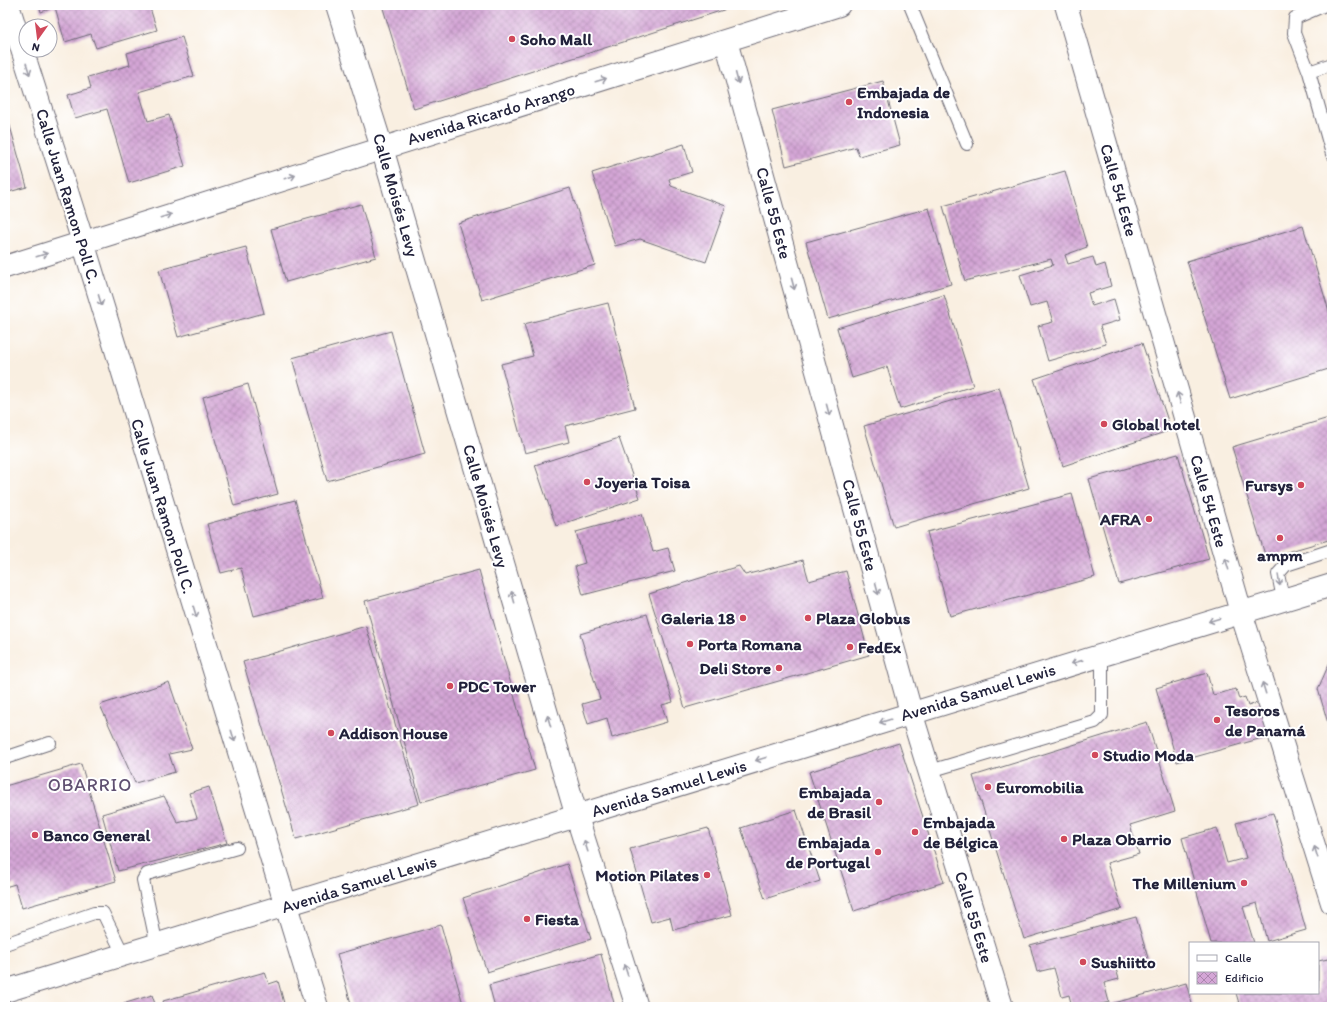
<svg xmlns="http://www.w3.org/2000/svg" width="1337" height="1012" viewBox="0 0 1337 1012" font-family="Itim,sans-serif">
<style>
.building{fill:url(#building-cross-hatch)}
.lines{fill:none;stroke-linecap:round;stroke-linejoin:round}
.lane-casing{stroke:#6d6a75;stroke-width:14}
.street-casing{stroke:#6d6a75;stroke-width:24}
.lane{stroke:#fff;stroke-width:12}
.street{stroke:#fff;stroke-width:22}
.oneway{stroke:#9c9ca7}
.poi-dot{fill:#d1495b;stroke:#fff;stroke-width:1.5}
.labels{text-anchor:middle;dominant-baseline:central;stroke-width:4;stroke-linejoin:round;paint-order:stroke}
.poi-label{font-size:17px;font-weight:bold;fill:#22223b;stroke:#fff;text-anchor:start}
.street-label{font-size:17px;fill:#22223b;stroke:#fff}
.neighbourhood-label{font-size:18px;letter-spacing:1px;fill:#605071;stroke:#fff}
</style>
<defs>
<pattern id="building-cross-hatch" width="8" height="8" patternUnits="userSpaceOnUse"><rect width="8" height="8" fill="#d4a6d6"/><path d="M0 0l8 8M0 8l8-8" fill="none" stroke="#ac87af"/></pattern>
</defs>
<rect width="100%" height="100%" fill="#fff"/>
<filter id="ink" filterUnits="userSpaceOnUse"><feTurbulence type="fractalNoise" baseFrequency=".025" numOctaves="2"/><feDisplacementMap in="SourceGraphic" scale="8" xChannelSelector="R" yChannelSelector="G"/><feConvolveMatrix kernelMatrix="1 2 1 2 8 2 1 2 1" color-interpolation-filters="sRGB"/></filter>
<filter id="wash" filterUnits="userSpaceOnUse"><feTurbulence type="fractalNoise" baseFrequency=".012" numOctaves="4" result="noise"/><feDisplacementMap in="SourceGraphic" scale="16" xChannelSelector="R" yChannelSelector="G"/><feGaussianBlur stdDeviation="0.9" result="paint"/><feColorMatrix in="noise" values="0 0 0 0 0 0 0 0 0 0 0 0 0 0 0 0 0 1.4 0 .05"/><feComposite in="paint" operator="in"/></filter>
<g filter="url(#wash)">
<rect width="100%" height="100%" fill="#f9efe1"/>
<g id="blocks">
<path class="building" d="M39 5H149L157 30 96 48 91 34 65 42 55 7 41 12Z
M382 5H739L414 109Z
M182 37 194 76 139 92 148 121 169 115 185 166 129 183 107 109 75 118 68 95 91 88 88 77 130 65 127 53Z
M883 81 900 145 859 156 856 147 786 166 772 110Z
M8 119 27 187 5 193V120Z
M684 144 692 172 669 179 671 186 726 206 706 262 640 239 615 246 592 173Z
M1065 171 1087 247 1065 255 1068 264 1093 257 1096 267 1105 264 1111 286 1088 293 1092 306 1114 299 1120 320 1100 326 1106 344 1048 361 1038 326 1053 322 1047 302 1030 307 1020 275 1053 265 1051 259 965 281 943 206Z
M570 188 595 265 482 300 458 223Z
M361 204 376 257 286 282 271 229Z
M929 208 951 284 828 319 806 242Z
M1303 226 1332 321V368L1230 399 1187 261Z
M246 247 264 313 178 337 159 270Z
M944 295 973 386 900 409 887 367 852 378 837 328Z
M608 303 635 408 565 426 569 442 525 453 501 364 533 356 524 324Z
M391 331 425 454 327 481 292 358Z
M1142 343 1171 430 1063 466 1034 379Z
M248 384 278 494 234 506 203 397Z
M999 387 1029 488 894 527 864 426Z
M1332 417V539L1266 558 1232 447Z
M619 438 640 498 556 526 535 465Z
M1178 454 1209 559 1119 584 1089 479Z
M1072 494 1095 577 950 616 927 532Z
M295 500 323 598 254 616 241 568 221 573 207 524Z
M642 514 653 552 668 548 675 571 583 595 575 566 585 563 576 532Z
M803 560 809 581 846 571 869 655 685 708 649 594 739 566 745 575Z
M479 570 535 770 421 802 365 601Z
M647 614 673 702 662 705 667 722 612 738 607 718 588 724 582 704 600 699 580 634Z
M366 626 419 804 296 839 243 662Z
M1332 657V737L1318 689Z
M1207 673 1213 695 1236 689 1239 699 1245 697 1248 706 1263 701 1273 735 1177 762 1156 688Z
M169 682 192 749 169 754 175 772 135 783 100 705Z
M1147 722 1175 811 1130 825 1139 854 1107 863 1122 909 1024 939 973 776Z
M899 743 944 882 854 911 809 772Z
M81 764 116 881 22 908 15 884 5 887V786Z
M209 787 227 843 118 871 102 814 164 796 178 823 197 818 189 793Z
M796 810 820 881 765 899 741 828Z
M1273 813 1306 930 1267 941 1257 903 1243 907 1254 943H1211L1182 838 1217 828 1227 863 1246 858 1236 823Z
M708 828 732 915 673 930 670 917 651 922 630 849Z
M567 864 591 939 487 972 463 898Z
M1136 917 1148 958 1115 966 1119 979 1104 983 1109 1002 1089 1007H1072L1069 995 1062 997 1054 968 1037 972 1030 945Z
M441 925 463 1004 451 1007H352L337 954Z
M601 954 615 1007H495L489 985Z
M1328 959 1332 971V1007H1240L1236 993H1318V961Z
M265 972 269 984 278 981 285 1007H165L163 1001Z
M1186 983 1193 1007H1100Z
M152 995 156 1007H113Z"/>
</g>
</g>
<g filter="url(#ink)">
<use href="#blocks" fill-opacity="0" stroke="#6d6a75" stroke-width="1"/>
<g class="lines">
<defs>
<path id="lane" d="M910 5 967 144
M1325 5 1295 18 1294 33 1309 72 1332 154
M1309 72 1332 64
M1283 599 1278 574 1286 565 1332 550
M5 758 50 743
M930 771 1095 722 1102 715V655
M5 944 94 913H103L124 956
M157 946 143 880 147 874 237 848"/>
<path id="street" d="M8 5 83 242 317 1007
M337 5 382 148 577 817 637 1007
M1066 5 1241 612 1332 903
M726 41 911 712 1002 1007
M5 267 839 5
M5 991C448 859 889 718 1332 585"/>
</defs>
<use href="#lane" class="lane-casing"/>
<use href="#street" class="street-casing"/>
<use href="#lane" class="lane"/>
<use href="#street" class="street"/>
</g>
<defs><path id="oneway-shaft" d="M-6 0H5M1.5-3L5.5 0L1.5 3" fill="none" stroke-width="1.6" stroke-linecap="round" stroke-linejoin="round"/></defs>
<g class="oneway">
<use href="#oneway-shaft" transform="translate(28 69) rotate(72)"/>
<use href="#oneway-shaft" transform="translate(737 78) rotate(75)"/>
<use href="#oneway-shaft" transform="translate(601 80) rotate(-17)"/>
<use href="#oneway-shaft" transform="translate(290 177) rotate(-17)"/>
<use href="#oneway-shaft" transform="translate(166 216) rotate(-17)"/>
<use href="#oneway-shaft" transform="translate(42 255) rotate(-17)"/>
<use href="#oneway-shaft" transform="translate(793 284) rotate(75)"/>
<use href="#oneway-shaft" transform="translate(100 300) rotate(73)"/>
<use href="#oneway-shaft" transform="translate(1179 398) rotate(-106)"/>
<use href="#oneway-shaft" transform="translate(828 410) rotate(75)"/>
<use href="#oneway-shaft" transform="translate(1227 564) rotate(-106)"/>
<use href="#oneway-shaft" transform="translate(1279 580) rotate(81)"/>
<use href="#oneway-shaft" transform="translate(877 589) rotate(75)"/>
<use href="#oneway-shaft" transform="translate(513 597) rotate(-106)"/>
<use href="#oneway-shaft" transform="translate(195 612) rotate(73)"/>
<use href="#oneway-shaft" transform="translate(1214 620) rotate(163)"/>
<use href="#oneway-shaft" transform="translate(1077 662) rotate(163)"/>
<use href="#oneway-shaft" transform="translate(1264 688) rotate(-107)"/>
<use href="#oneway-shaft" transform="translate(549 721) rotate(-106)"/>
<use href="#oneway-shaft" transform="translate(885 721) rotate(163)"/>
<use href="#oneway-shaft" transform="translate(233 736) rotate(73)"/>
<use href="#oneway-shaft" transform="translate(761 759) rotate(163)"/>
<use href="#oneway-shaft" transform="translate(586 846) rotate(-108)"/>
<use href="#oneway-shaft" transform="translate(1316 852) rotate(-107)"/>
<use href="#oneway-shaft" transform="translate(626 970) rotate(-108)"/>
</g>
</g>
<g class="poi-dot">
<circle cx="512" cy="39" r="4"/>
<circle cx="849" cy="102" r="4"/>
<circle cx="1104" cy="424" r="4"/>
<circle cx="587" cy="482" r="4"/>
<circle cx="1301" cy="485" r="4"/>
<circle cx="1149" cy="519" r="4"/>
<circle cx="1280" cy="538" r="4"/>
<circle cx="743" cy="618" r="4"/>
<circle cx="808" cy="618" r="4"/>
<circle cx="690" cy="644" r="4"/>
<circle cx="850" cy="647" r="4"/>
<circle cx="779" cy="668" r="4"/>
<circle cx="450" cy="686" r="4"/>
<circle cx="1217" cy="720" r="4"/>
<circle cx="331" cy="733" r="4"/>
<circle cx="1095" cy="755" r="4"/>
<circle cx="988" cy="787" r="4"/>
<circle cx="879" cy="802" r="4"/>
<circle cx="915" cy="832" r="4"/>
<circle cx="35" cy="835" r="4"/>
<circle cx="1064" cy="839" r="4"/>
<circle cx="878" cy="852" r="4"/>
<circle cx="707" cy="875" r="4"/>
<circle cx="1244" cy="883" r="4"/>
<circle cx="527" cy="919" r="4"/>
<circle cx="1083" cy="962" r="4"/>
</g>
<g class="labels">
<g class="poi-label">
<text x="520" y="39">Soho Mall</text>
<text x="857" y="92">Embajada de<tspan x="857" dy="20">Indonesia</tspan></text>
<text x="1112" y="424">Global hotel</text>
<text x="595" y="482">Joyeria Toisa</text>
<text x="1293" y="485" text-anchor="end">Fursys</text>
<text x="1141" y="519" text-anchor="end">AFRA</text>
<text x="1280" y="555" text-anchor="middle">ampm</text>
<text x="735" y="618" text-anchor="end">Galeria 18</text>
<text x="816" y="618">Plaza Globus</text>
<text x="698" y="644">Porta Romana</text>
<text x="858" y="647">FedEx</text>
<text x="771" y="668" text-anchor="end">Deli Store</text>
<text x="458" y="686">PDC Tower</text>
<text x="1225" y="710">Tesoros<tspan x="1225" dy="20">de Panamá</tspan></text>
<text x="339" y="733">Addison House</text>
<text x="1103" y="755">Studio Moda</text>
<text x="996" y="787">Euromobilia</text>
<text x="871" y="792" text-anchor="end">Embajada<tspan x="871" dy="20">de Brasil</tspan></text>
<text x="923" y="822">Embajada<tspan x="923" dy="20">de Bélgica</tspan></text>
<text x="43" y="835">Banco General</text>
<text x="1072" y="839">Plaza Obarrio</text>
<text x="870" y="842" text-anchor="end">Embajada<tspan x="870" dy="20">de Portugal</tspan></text>
<text x="699" y="875" text-anchor="end">Motion Pilates</text>
<text x="1236" y="883" text-anchor="end">The Millenium</text>
<text x="535" y="919">Fiesta</text>
<text x="1091" y="962">Sushiitto</text>
</g>
<g class="street-label">
<text transform="translate(491 114) rotate(-17)">Avenida Ricardo Arango</text>
<text transform="translate(1119 190) rotate(74)">Calle 54 Este</text>
<text transform="translate(396 195) rotate(74)">Calle Moisés Levy</text>
<text transform="translate(68 196) rotate(73)">Calle Juan Ramon Poll C.</text>
<text transform="translate(774 213) rotate(75)">Calle 55 Este</text>
<text transform="translate(1209 501) rotate(74)">Calle 54 Este</text>
<text transform="translate(163 506) rotate(73)">Calle Juan Ramon Poll C.</text>
<text transform="translate(486 506) rotate(74)">Calle Moisés Levy</text>
<text transform="translate(860 525) rotate(75)">Calle 55 Este</text>
<text transform="translate(978 692) rotate(-17)">Avenida Samuel Lewis</text>
<text transform="translate(669 788) rotate(-17)">Avenida Samuel Lewis</text>
<text transform="translate(359 884) rotate(-17)">Avenida Samuel Lewis</text>
<text transform="translate(974 917) rotate(73)">Calle 55 Este</text>
</g>
<g class="neighbourhood-label">
<text x="90" y="785">OBARRIO</text>
</g>
</g>
<rect width="1337" height="1012" fill="none" stroke="#fff" stroke-width="20"/>
<rect x="1189" y="942" width="130" height="52" fill="#ffffff" stroke="#a7a7b1"/>
<rect x="1197" y="955" width="20" height="6" fill="#ffffff" stroke="#a7a7b1"/>
<text x="1225" y="962" font-size="12" fill="#22223b">Calle</text>
<rect x="1197" y="972" width="20" height="12" fill="url(#building-cross-hatch)" stroke="#a7a7b1"/>
<text x="1225" y="982" font-size="12" fill="#22223b">Edificio</text>
<g transform="translate(38 38) rotate(194)"><circle r="19" fill="#ffffff" stroke="#a7a7b1"/>
<path d="M0-3L7 15L0 10L-7 15Z" fill="#d1495b"/>
<text y="-6" font-size="11" font-weight="bold" text-anchor="middle" fill="#22223b">N</text>
</g>
</svg>
